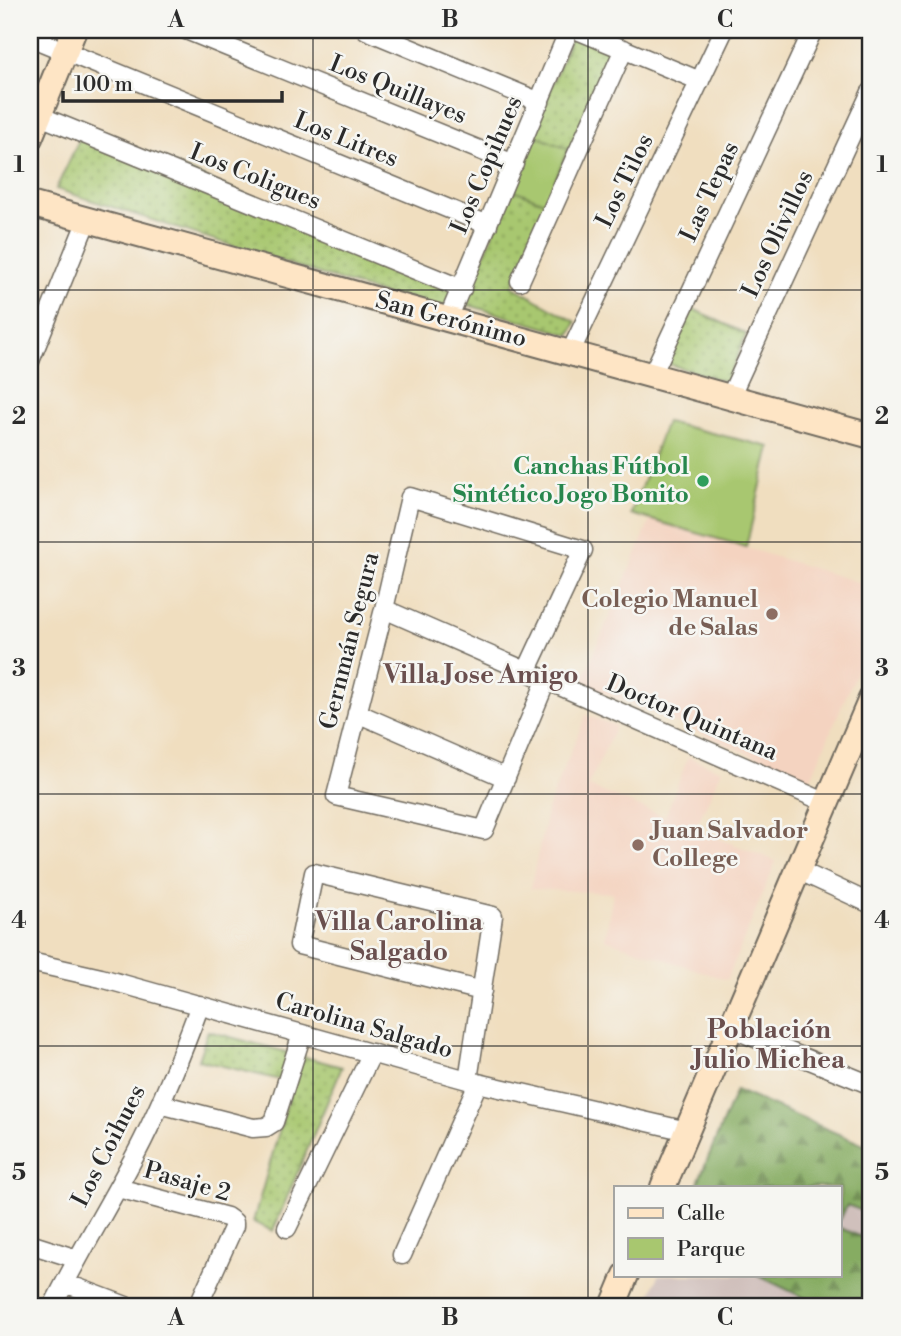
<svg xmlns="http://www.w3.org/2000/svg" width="901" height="1336" viewBox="0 0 901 1336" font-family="'Libre Bodoni',serif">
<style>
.built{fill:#f4d3c0}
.industrial{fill:#d0c0bc}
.green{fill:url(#green-dots);stroke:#6a794d;stroke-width:2}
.forest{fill:url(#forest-firs);stroke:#586c46;stroke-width:2}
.pitch{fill:#a8c76f;stroke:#6a794d;stroke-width:2}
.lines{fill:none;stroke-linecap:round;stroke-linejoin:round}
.street-casing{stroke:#706a5f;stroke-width:21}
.secondary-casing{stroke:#706a5f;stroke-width:28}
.street{stroke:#fff;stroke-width:18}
.secondary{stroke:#fee5c5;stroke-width:24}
.grid{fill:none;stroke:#2b2b2b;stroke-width:2;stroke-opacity:0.55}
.leisure-dot{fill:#2e9e5b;stroke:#f6f6f2;stroke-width:2.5}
.education-dot{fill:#8d6e63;stroke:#f6f6f2;stroke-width:2.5}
.labels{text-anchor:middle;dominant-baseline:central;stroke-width:5;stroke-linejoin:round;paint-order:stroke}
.street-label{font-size:24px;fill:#2b2b2b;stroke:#f6f6f2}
.leisure-label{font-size:24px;font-weight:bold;fill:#27864d;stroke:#f6f6f2;text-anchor:end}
.education-label{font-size:24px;font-weight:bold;fill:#785e54;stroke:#f6f6f2;text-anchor:end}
.neighbourhood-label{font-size:26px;font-weight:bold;fill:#6a4f4e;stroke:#f6f6f2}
.neatline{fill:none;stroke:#2b2b2b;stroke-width:2.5}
.grid-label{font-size:23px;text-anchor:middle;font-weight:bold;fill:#2b2b2b}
</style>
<defs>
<pattern id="green-dots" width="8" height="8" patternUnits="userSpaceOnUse" patternTransform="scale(1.75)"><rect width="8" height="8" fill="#a8c76f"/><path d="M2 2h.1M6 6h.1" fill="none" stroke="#89a25b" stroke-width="1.8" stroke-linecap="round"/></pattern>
<pattern id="forest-firs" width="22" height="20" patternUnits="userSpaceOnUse" patternTransform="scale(1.75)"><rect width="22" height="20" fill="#86ac62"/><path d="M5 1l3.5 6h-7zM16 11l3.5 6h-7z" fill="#6e8c51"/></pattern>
</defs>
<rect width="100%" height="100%" fill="#f6f6f2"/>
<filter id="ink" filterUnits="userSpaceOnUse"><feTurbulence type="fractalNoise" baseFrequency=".0143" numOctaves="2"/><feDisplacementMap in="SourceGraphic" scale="14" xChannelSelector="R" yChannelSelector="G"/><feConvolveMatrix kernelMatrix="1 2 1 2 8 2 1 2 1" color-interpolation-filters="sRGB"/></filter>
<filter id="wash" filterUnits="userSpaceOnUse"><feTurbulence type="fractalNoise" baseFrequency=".00686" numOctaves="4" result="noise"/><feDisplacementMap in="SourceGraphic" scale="28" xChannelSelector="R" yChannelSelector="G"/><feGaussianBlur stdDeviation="1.57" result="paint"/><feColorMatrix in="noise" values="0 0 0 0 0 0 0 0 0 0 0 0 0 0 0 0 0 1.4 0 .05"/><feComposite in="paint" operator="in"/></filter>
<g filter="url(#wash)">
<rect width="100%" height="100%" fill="#f0debf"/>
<path class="built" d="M651 519 871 586V638L810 780 581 683Z
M586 715 616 726 588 786 665 817 688 757 722 770 695 829 776 861 727 980 605 939 613 893 530 889 548 807Z"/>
<path class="industrial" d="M736 1090 871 1148V1306H646L659 1275H840V1187H696Z"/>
<path class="green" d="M574 30 623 43 512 286 576 322 570 335 465 304Z
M85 127 455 284 444 314 56 189Z
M693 309 746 334 727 382 665 363Z
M208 1031 342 1067 273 1231 253 1222 293 1083 198 1060Z"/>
<path class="forest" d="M736 1090 871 1148V1214L847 1205 840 1220V1187H696Z
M840 1228 871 1241V1306H821L757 1275H840Z"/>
<path class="pitch" d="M536 136 568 149 546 203 514 190Z
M666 422 770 447 746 547 631 514Z"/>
</g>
<g filter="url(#ink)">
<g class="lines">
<defs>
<path id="street" d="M186 30 514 164
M366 30 540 102
M577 30 700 81
M30 37 488 225
M30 112 462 289
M520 281 624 49
M448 319 569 30
M570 353 724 30
M30 361 87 220
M652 375 813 30
M730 397 871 92
M384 609 827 803
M526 672 583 550 410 497 384 609 336 796 484 830 546 681
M357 713 506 778
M798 870 871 904
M30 962 101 978 478 1083 687 1131
M731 1028 871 1085
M468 1080 493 916 314 873 299 945 482 991
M160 1104 253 1128 266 1127 274 1122 302 1034
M118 1188 227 1217 234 1222V1226L198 1306
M287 1228 372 1053
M30 1244 77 1259
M402 1255 478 1083
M65 1283 126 1306
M53 1306C81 1249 115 1196 143 1140 165 1096 183 1051 200 1005"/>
<path id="secondary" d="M30 138 74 30
M30 204 871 436
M663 1187 871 699
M613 1306 626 1275"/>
</defs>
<use href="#street" class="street-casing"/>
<use href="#secondary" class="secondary-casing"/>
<use href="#street" class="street"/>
<use href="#secondary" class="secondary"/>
</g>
</g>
<path class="grid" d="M313 30V1306M588 30V1306M30 290H871M30 542H871M30 794H871M30 1046H871"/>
<circle class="leisure-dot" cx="703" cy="481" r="7"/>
<g class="education-dot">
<circle cx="772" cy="614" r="7"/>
<circle cx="638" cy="845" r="7"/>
</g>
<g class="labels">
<g class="street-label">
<text transform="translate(398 90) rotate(22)">Los Quillayes</text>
<text transform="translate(346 140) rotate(22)">Los Litres</text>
<text transform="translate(487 165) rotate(-67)">Los Copihues</text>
<text transform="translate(255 177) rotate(22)">Los Coligues</text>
<text transform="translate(625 181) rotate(-64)">Los Tilos</text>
<text transform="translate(710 192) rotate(-65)">Las Tepas</text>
<text transform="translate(778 234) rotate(-65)">Los Olivillos</text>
<text transform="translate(451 320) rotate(15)">San Gerónimo</text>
<text transform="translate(350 641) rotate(-76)">Gernmán Segura</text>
<text transform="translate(692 718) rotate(23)">Doctor Quintana</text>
<text transform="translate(364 1026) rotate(16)">Carolina Salgado</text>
<text transform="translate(109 1146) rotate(-63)">Los Coihues</text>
<text transform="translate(187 1182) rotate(16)">Pasaje 2</text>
</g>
<g class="leisure-label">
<text x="689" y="467">Canchas Fútbol<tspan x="689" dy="28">Sintético Jogo Bonito</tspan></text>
</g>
<g class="education-label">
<text x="758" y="600">Colegio Manuel<tspan x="758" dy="28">de Salas</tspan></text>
<text x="652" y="831" text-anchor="start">Juan Salvador<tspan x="652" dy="28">College</tspan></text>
</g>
<g class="neighbourhood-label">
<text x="481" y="675">Villa Jose Amigo</text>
<text x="399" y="922">Villa Carolina<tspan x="399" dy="30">Salgado</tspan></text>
<text x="769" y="1030">Población<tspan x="769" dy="30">Julio Michea</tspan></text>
</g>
</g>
<rect width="901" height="1336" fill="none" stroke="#f6f6f2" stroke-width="77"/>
<rect x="614" y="1186" width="228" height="91" fill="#f6f6f2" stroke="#a5a5a2" stroke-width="2"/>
<rect x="628" y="1208" width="35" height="10" fill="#fee5c5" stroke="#a5a5a2" stroke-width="2"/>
<text x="677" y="1220" font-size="21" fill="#2b2b2b">Calle</text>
<rect x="628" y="1238" width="35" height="21" fill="#a8c76f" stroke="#a5a5a2" stroke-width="2"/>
<text x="677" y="1256" font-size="21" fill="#2b2b2b">Parque</text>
<path d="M63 91v10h219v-10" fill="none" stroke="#2b2b2b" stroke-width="3.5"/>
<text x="74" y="91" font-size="21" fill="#2b2b2b" stroke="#f6f6f2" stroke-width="5" paint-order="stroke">100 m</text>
<rect x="38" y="38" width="824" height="1260" class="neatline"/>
<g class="grid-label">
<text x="176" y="27">A</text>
<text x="450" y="27">B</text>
<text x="725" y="27">C</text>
<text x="19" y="172">1</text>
<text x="882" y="172">1</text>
<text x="19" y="424">2</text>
<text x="882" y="424">2</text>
<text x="19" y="676">3</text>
<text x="882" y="676">3</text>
<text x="19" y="928">4</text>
<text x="882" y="928">4</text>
<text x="19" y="1180">5</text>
<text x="882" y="1180">5</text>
<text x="176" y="1325">A</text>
<text x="450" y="1325">B</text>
<text x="725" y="1325">C</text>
</g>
</svg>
